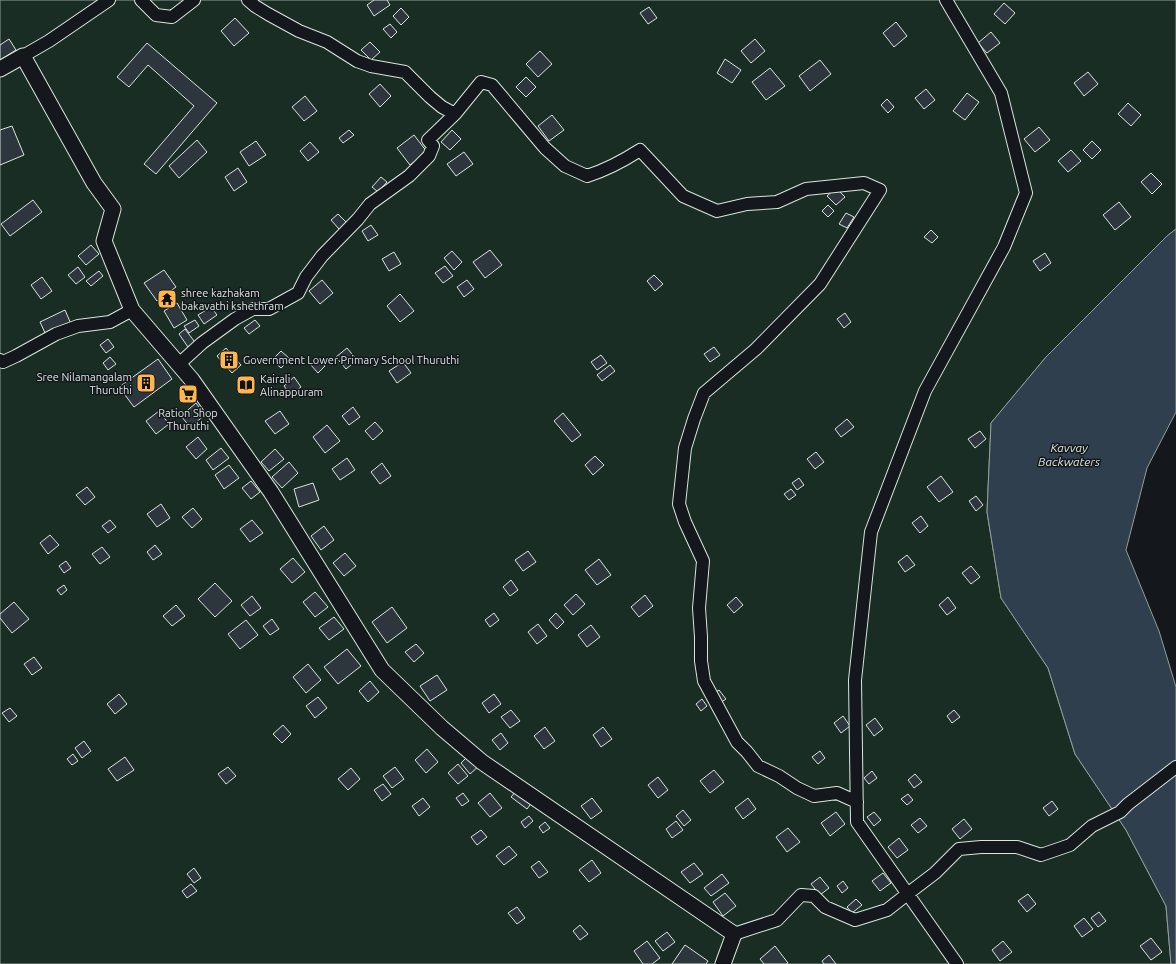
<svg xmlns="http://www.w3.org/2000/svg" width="1176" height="964" viewBox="0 0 1176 964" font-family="Ubuntu,sans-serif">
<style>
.green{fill:#1a2d24;stroke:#939e99}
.water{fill:#2f3f4d;stroke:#939e99}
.building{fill:#2c363c;stroke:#d8e6dc}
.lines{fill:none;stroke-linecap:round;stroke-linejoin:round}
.minor-casing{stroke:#d8e6dc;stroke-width:14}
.major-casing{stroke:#d8e6dc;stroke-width:17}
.minor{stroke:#14181c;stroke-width:12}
.major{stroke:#14181c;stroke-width:15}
.labels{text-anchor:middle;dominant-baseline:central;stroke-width:3;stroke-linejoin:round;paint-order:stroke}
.poi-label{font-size:11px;fill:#d8e6dc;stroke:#14181c;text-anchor:start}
.water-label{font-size:12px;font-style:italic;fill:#d8e6dc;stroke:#14181c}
</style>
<rect width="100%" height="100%" fill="#14181c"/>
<path class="green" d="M0 0H1176V229L1167 236 1046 357 991 423 987 512 1001 598 1048 668 1075 754 1126 830 1166 906 1171 964H0Z"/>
<path class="water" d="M1176 229V412L1147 468 1126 550 1159 631 1176 687V964H1171L1166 906 1126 830 1075 754 1048 668 1001 598 987 512 991 423 1046 357 1167 236Z"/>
<path class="building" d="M374 0H387L390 5 374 16 367 5Z
M1004 3 1015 13 1005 24 994 14Z
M649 7 657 18 648 24 640 13Z
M401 8 409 17 401 25 393 16Z
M235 18 249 33 234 46 221 31Z
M896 22 907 36 894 47 883 33Z
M390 24 397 32 391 38 383 29Z
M991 32 1000 43 987 53 978 43Z
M9 39 16 50 0 60V45Z
M755 39 765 51 751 63 741 51Z
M370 42 380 52 371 60 361 50Z
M147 43 217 103 156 174 144 164 194 106 148 65 129 87 117 77Z
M540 51 552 64 538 77 526 64Z
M725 59 741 70 732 83 717 73Z
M820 60 831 74 810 91 799 76Z
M770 68 785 86 766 100 752 82Z
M1088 72 1098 84 1084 96 1074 83Z
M526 77 536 87 526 97 516 87Z
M380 84 391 96 380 107 369 94Z
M926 89 935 100 924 109 915 98Z
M967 93 979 102 965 120 953 111Z
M305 96 317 111 304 121 292 107Z
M887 99 894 107 888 113 881 105Z
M1128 103 1141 115 1131 126 1118 114Z
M552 115 564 130 549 141 538 126Z
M12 126 24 155 0 165V130Z
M1039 127 1050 140 1035 152 1024 139Z
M349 130 354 135 343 143 339 138Z
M452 130 461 139 450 150 441 142Z
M414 135 427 152 410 165 397 148Z
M197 140 207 152 179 178 169 166Z
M256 141 266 155 249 166 240 152Z
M1092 141 1101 150 1092 159 1083 150Z
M310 142 319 152 308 161 300 151Z
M1071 150 1081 161 1068 172 1058 161Z
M464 152 473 164 456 176 447 164Z
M238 168 247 182 234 191 225 177Z
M1151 173 1162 184 1152 194 1141 182Z
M381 177 387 182 378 192 372 187Z
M836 188 845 197 836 205 827 196Z
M33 200 42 212 10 236 1 224Z
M1119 202 1131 217 1115 230 1103 215Z
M828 205 834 211 828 217 822 211Z
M846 213 854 217 847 228 839 224Z
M338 214 346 222 339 229 331 220Z
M371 225 378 235 368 241 362 231Z
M931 230 938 237 932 243 924 237Z
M91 245 99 254 86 265 78 256Z
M490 250 502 265 485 278 473 262Z
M452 251 462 262 454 270 444 258Z
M394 252 401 264 389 271 382 259Z
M1045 253 1051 263 1040 271 1033 261Z
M445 266 453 276 443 283 435 273Z
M78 267 85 277 76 284 68 275Z
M164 270 176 287 157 301 144 283Z
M99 271 103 276 91 286 86 281Z
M654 275 663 284 655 291 647 281Z
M42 277 52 291 41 299 31 285Z
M322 280 333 293 320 304 309 291Z
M467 280 474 289 464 297 457 287Z
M400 294 414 311 400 322 387 306Z
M177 303 187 320 174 328 164 311Z
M211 307 217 315 204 324 198 315Z
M65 310 71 324 46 335 40 322Z
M845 313 851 322 844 328 837 319Z
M195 320 199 326 189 333 184 326Z
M255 320 260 326 249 334 244 328Z
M185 329 197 345 190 350 179 334Z
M108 339 114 347 106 353 100 345Z
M714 347 720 355 710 362 704 354Z
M226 348 241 365 232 373 217 356Z
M347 348 357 360 346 369 336 357Z
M281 351 290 359 281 368 272 360Z
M601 355 607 363 597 370 591 362Z
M110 357 116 364 108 370 103 363Z
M318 357 325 366 318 373 310 364Z
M158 359 172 379 134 407 119 387Z
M403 362 411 373 397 383 389 371Z
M610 365 615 371 602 381 597 375Z
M294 377 301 387 291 395 284 386Z
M246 378 253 386 245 392 239 384Z
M189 386 196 394 187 402 180 393Z
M196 403 205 415 190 427 181 416Z
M353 407 360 417 349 425 342 416Z
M159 411 169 424 156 434 146 421Z
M280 411 289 424 275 434 265 421Z
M563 413 581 435 572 442 554 421Z
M847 419 854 427 841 437 835 429Z
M375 422 383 431 373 440 365 431Z
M327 425 340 441 325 453 313 437Z
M980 431 986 439 975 448 968 439Z
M198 437 207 449 196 459 186 447Z
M221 448 229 458 213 470 206 460Z
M275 449 284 459 269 471 261 462Z
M816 452 824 462 815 469 807 459Z
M595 456 604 465 593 475 585 465Z
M347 458 355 470 340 480 332 469Z
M289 462 298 473 282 488 272 477Z
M382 463 391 476 380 484 371 472Z
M229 465 239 478 224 489 215 475Z
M941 476 953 492 939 502 927 487Z
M799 478 804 485 797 490 792 483Z
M251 481 260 492 251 499 242 488Z
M313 483 319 500 299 507 294 489Z
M87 487 95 497 85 505 76 495Z
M791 489 796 495 789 500 784 494Z
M976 496 983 505 976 511 969 501Z
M161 504 170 518 157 527 147 514Z
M193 508 202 519 192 528 182 517Z
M921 516 928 526 920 533 912 523Z
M110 520 116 527 108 533 102 526Z
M252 520 263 533 250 542 240 529Z
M324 526 334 540 321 550 311 536Z
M50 535 59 545 48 554 40 543Z
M155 545 162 554 153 560 147 552Z
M102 547 110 557 100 564 92 554Z
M528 551 536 562 523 571 515 560Z
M345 553 356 566 344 576 333 563Z
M907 555 915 565 905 572 898 562Z
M293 558 305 572 292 583 280 569Z
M599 559 611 575 597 585 585 570Z
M66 561 71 568 64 573 59 566Z
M971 566 980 577 971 584 962 573Z
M511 580 518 590 510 596 503 587Z
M215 583 232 601 215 617 198 599Z
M64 585 67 590 61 595 57 590Z
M315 592 328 607 315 617 303 602Z
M576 594 585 604 573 615 564 605Z
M645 595 653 606 639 617 631 607Z
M252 596 261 608 250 616 241 605Z
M736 597 743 605 734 613 727 605Z
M948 597 956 608 947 615 939 605Z
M14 602 29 619 12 633 0 618V614Z
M176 605 185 616 172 626 163 616Z
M392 607 407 628 387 643 372 622Z
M494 613 499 620 490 627 485 620Z
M556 613 564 622 557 629 549 620Z
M334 617 344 629 329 640 319 628Z
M272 619 279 629 270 635 263 626Z
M246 620 258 635 240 649 228 634Z
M538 624 547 636 537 644 528 632Z
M591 625 600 637 587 647 578 635Z
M416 644 424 653 414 662 405 652Z
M347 649 361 666 338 684 324 667Z
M34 657 42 668 32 675 24 664Z
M308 664 321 680 306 693 293 677Z
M437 675 447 690 430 701 420 686Z
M370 681 379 692 368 702 359 691Z
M719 690 726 699 720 703 713 694Z
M119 694 127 704 115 714 107 704Z
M494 694 501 704 489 713 482 703Z
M318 697 327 708 315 718 306 706Z
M702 699 707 706 701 711 696 704Z
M10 708 17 716 9 722 2 713Z
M511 710 520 721 510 728 501 717Z
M954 710 960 717 952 723 947 716Z
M843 716 850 726 841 733 834 723Z
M875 718 883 729 874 736 866 725Z
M283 725 291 734 282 743 273 734Z
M545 727 555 741 544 749 534 736Z
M603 727 612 739 601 747 593 735Z
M501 733 508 743 500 750 492 740Z
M84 741 91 751 82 758 75 748Z
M427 749 438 762 426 773 415 760Z
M820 751 825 758 818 764 812 757Z
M73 754 78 761 72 765 67 759Z
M469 755 479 766 470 774 461 763Z
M125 757 134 770 117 781 108 769Z
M458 764 468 776 458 784 448 773Z
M228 767 236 776 226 784 218 774Z
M395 767 404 779 392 788 383 776Z
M351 768 360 779 348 790 338 779Z
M714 770 724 782 710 793 700 781Z
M872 771 877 778 869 784 864 778Z
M915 774 922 782 914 788 908 780Z
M658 777 668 790 658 798 648 785Z
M383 784 391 794 382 801 374 790Z
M517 790 533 801 527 809 511 797Z
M463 793 469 801 462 806 456 798Z
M490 793 502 808 490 817 478 803Z
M908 794 913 800 907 805 901 799Z
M423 798 430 807 419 816 412 806Z
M592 798 602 811 591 819 581 806Z
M748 798 756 809 743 819 735 808Z
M1052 801 1058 809 1049 816 1043 808Z
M683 810 691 820 684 826 676 816Z
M836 812 845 824 830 836 821 823Z
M874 812 881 820 874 826 867 817Z
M529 816 533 821 525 828 521 822Z
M920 818 927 826 918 833 911 825Z
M964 819 972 829 960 839 952 829Z
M676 821 683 830 672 838 666 829Z
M545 822 550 828 543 833 539 827Z
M788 828 800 842 787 852 776 837Z
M481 830 487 837 477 845 471 837Z
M899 838 908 850 897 858 888 847Z
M509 846 517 855 504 865 496 856Z
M592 860 601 873 589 882 579 870Z
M539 861 548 872 539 878 531 867Z
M694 863 703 874 690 883 681 872Z
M194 868 201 878 194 883 187 874Z
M883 873 891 883 880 891 872 881Z
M722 874 729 883 711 896 704 888Z
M820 877 829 888 820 895 811 884Z
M843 881 848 888 842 893 837 886Z
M191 884 197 891 187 898 182 891Z
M725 893 736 906 723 916 713 902Z
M1028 894 1036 904 1027 912 1018 901Z
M856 899 862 905 852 913 847 907Z
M517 907 525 918 517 924 508 913Z
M1099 912 1106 921 1098 927 1091 918Z
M1084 918 1093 929 1082 937 1074 926Z
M580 925 588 934 580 940 573 931Z
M667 932 675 942 663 951 655 941Z
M1151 938 1162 952 1151 960 1140 946Z
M647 941 660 958 652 964H643L634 951Z
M1003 941 1012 952 1000 961 992 950Z
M685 945 708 961 706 964H672Z
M775 946 788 963 786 964H764L760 959Z
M829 955 836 964H824L822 961Z"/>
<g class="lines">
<defs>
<path id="minor" d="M141 0 156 15 172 17 194 0
M248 0 255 6 268 14 299 31 327 42 357 61 371 66 405 72 430 97 442 107 455 114 481 82 492 85 545 148 565 166 587 176C606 170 623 161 640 150L683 196 717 211 747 204 777 202 806 189 864 183 880 190 820 284 756 349 704 393 694 419 685 448 679 504 685 522 703 561 699 608 701 637V661L704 681 737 742 747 752 758 766 779 776 797 788 814 796 837 793 857 802
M946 0 1001 93 1026 193 1004 247 925 391 871 532 855 680 857 822 957 964
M23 56 49 41 109 0
M0 360 3 362 16 356 56 334 78 326 110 322 132 310
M179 364 202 343 235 319 253 309H269L298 293 306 277 322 256 358 219 370 204 409 176 429 156 433 146 428 140 455 114
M734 934 777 920 801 895 814 896 825 907 855 920 887 910 910 892 935 873 959 849 981 847H1017L1041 855 1070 845 1092 826 1120 812 1128 804 1176 767"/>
<path id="major" d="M0 69 23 56 94 183 113 209 104 241 132 310 192 380 271 492 382 670 442 728 482 762 734 934 723 964"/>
</defs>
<use href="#minor" class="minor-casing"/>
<use href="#major" class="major-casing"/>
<use href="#minor" class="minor"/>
<use href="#major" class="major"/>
</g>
<defs>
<symbol id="temple-square" viewBox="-11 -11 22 22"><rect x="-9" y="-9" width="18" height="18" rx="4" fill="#ffb74d" stroke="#14181c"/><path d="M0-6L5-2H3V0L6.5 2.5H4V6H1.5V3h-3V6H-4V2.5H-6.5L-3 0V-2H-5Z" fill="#111"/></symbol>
<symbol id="building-square" viewBox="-11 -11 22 22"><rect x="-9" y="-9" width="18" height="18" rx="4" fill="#ffb74d" stroke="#14181c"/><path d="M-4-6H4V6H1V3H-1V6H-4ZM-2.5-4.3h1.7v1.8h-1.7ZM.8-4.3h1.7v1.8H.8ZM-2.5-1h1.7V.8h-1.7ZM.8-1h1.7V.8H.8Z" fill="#111"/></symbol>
<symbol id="library-square" viewBox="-11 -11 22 22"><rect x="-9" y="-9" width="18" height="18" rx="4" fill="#ffb74d" stroke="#14181c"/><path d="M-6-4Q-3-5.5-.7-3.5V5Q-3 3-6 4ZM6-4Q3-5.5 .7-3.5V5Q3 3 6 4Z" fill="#111"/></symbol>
<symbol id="supermarket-square" viewBox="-11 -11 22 22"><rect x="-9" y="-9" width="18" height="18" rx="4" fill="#ffb74d" stroke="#14181c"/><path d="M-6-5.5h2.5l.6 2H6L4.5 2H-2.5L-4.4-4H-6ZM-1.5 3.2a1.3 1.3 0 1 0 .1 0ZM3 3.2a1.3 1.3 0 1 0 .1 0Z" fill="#111"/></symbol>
</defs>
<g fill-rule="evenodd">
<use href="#temple-square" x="156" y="288" width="22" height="22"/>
<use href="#building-square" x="218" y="349" width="22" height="22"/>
<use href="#building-square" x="135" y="372" width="22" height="22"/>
<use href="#library-square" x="235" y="374" width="22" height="22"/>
<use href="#supermarket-square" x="177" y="383" width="22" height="22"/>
</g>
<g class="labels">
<g class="poi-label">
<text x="181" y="293">shree kazhakam<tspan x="181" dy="13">bakavathi kshethram</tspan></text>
<text x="243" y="360">Government Lower Primary School Thuruthi</text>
<text x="132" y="377" text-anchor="end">Sree Nilamangalam<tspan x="132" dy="13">Thuruthi</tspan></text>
<text x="260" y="379">Kairali<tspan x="260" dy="13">Alinappuram</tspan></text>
<text x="188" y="413" text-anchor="middle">Ration Shop<tspan x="188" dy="13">Thuruthi</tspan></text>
</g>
<g class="water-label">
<text x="1069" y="447">Kavvay<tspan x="1069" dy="14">Backwaters</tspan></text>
</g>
</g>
</svg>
